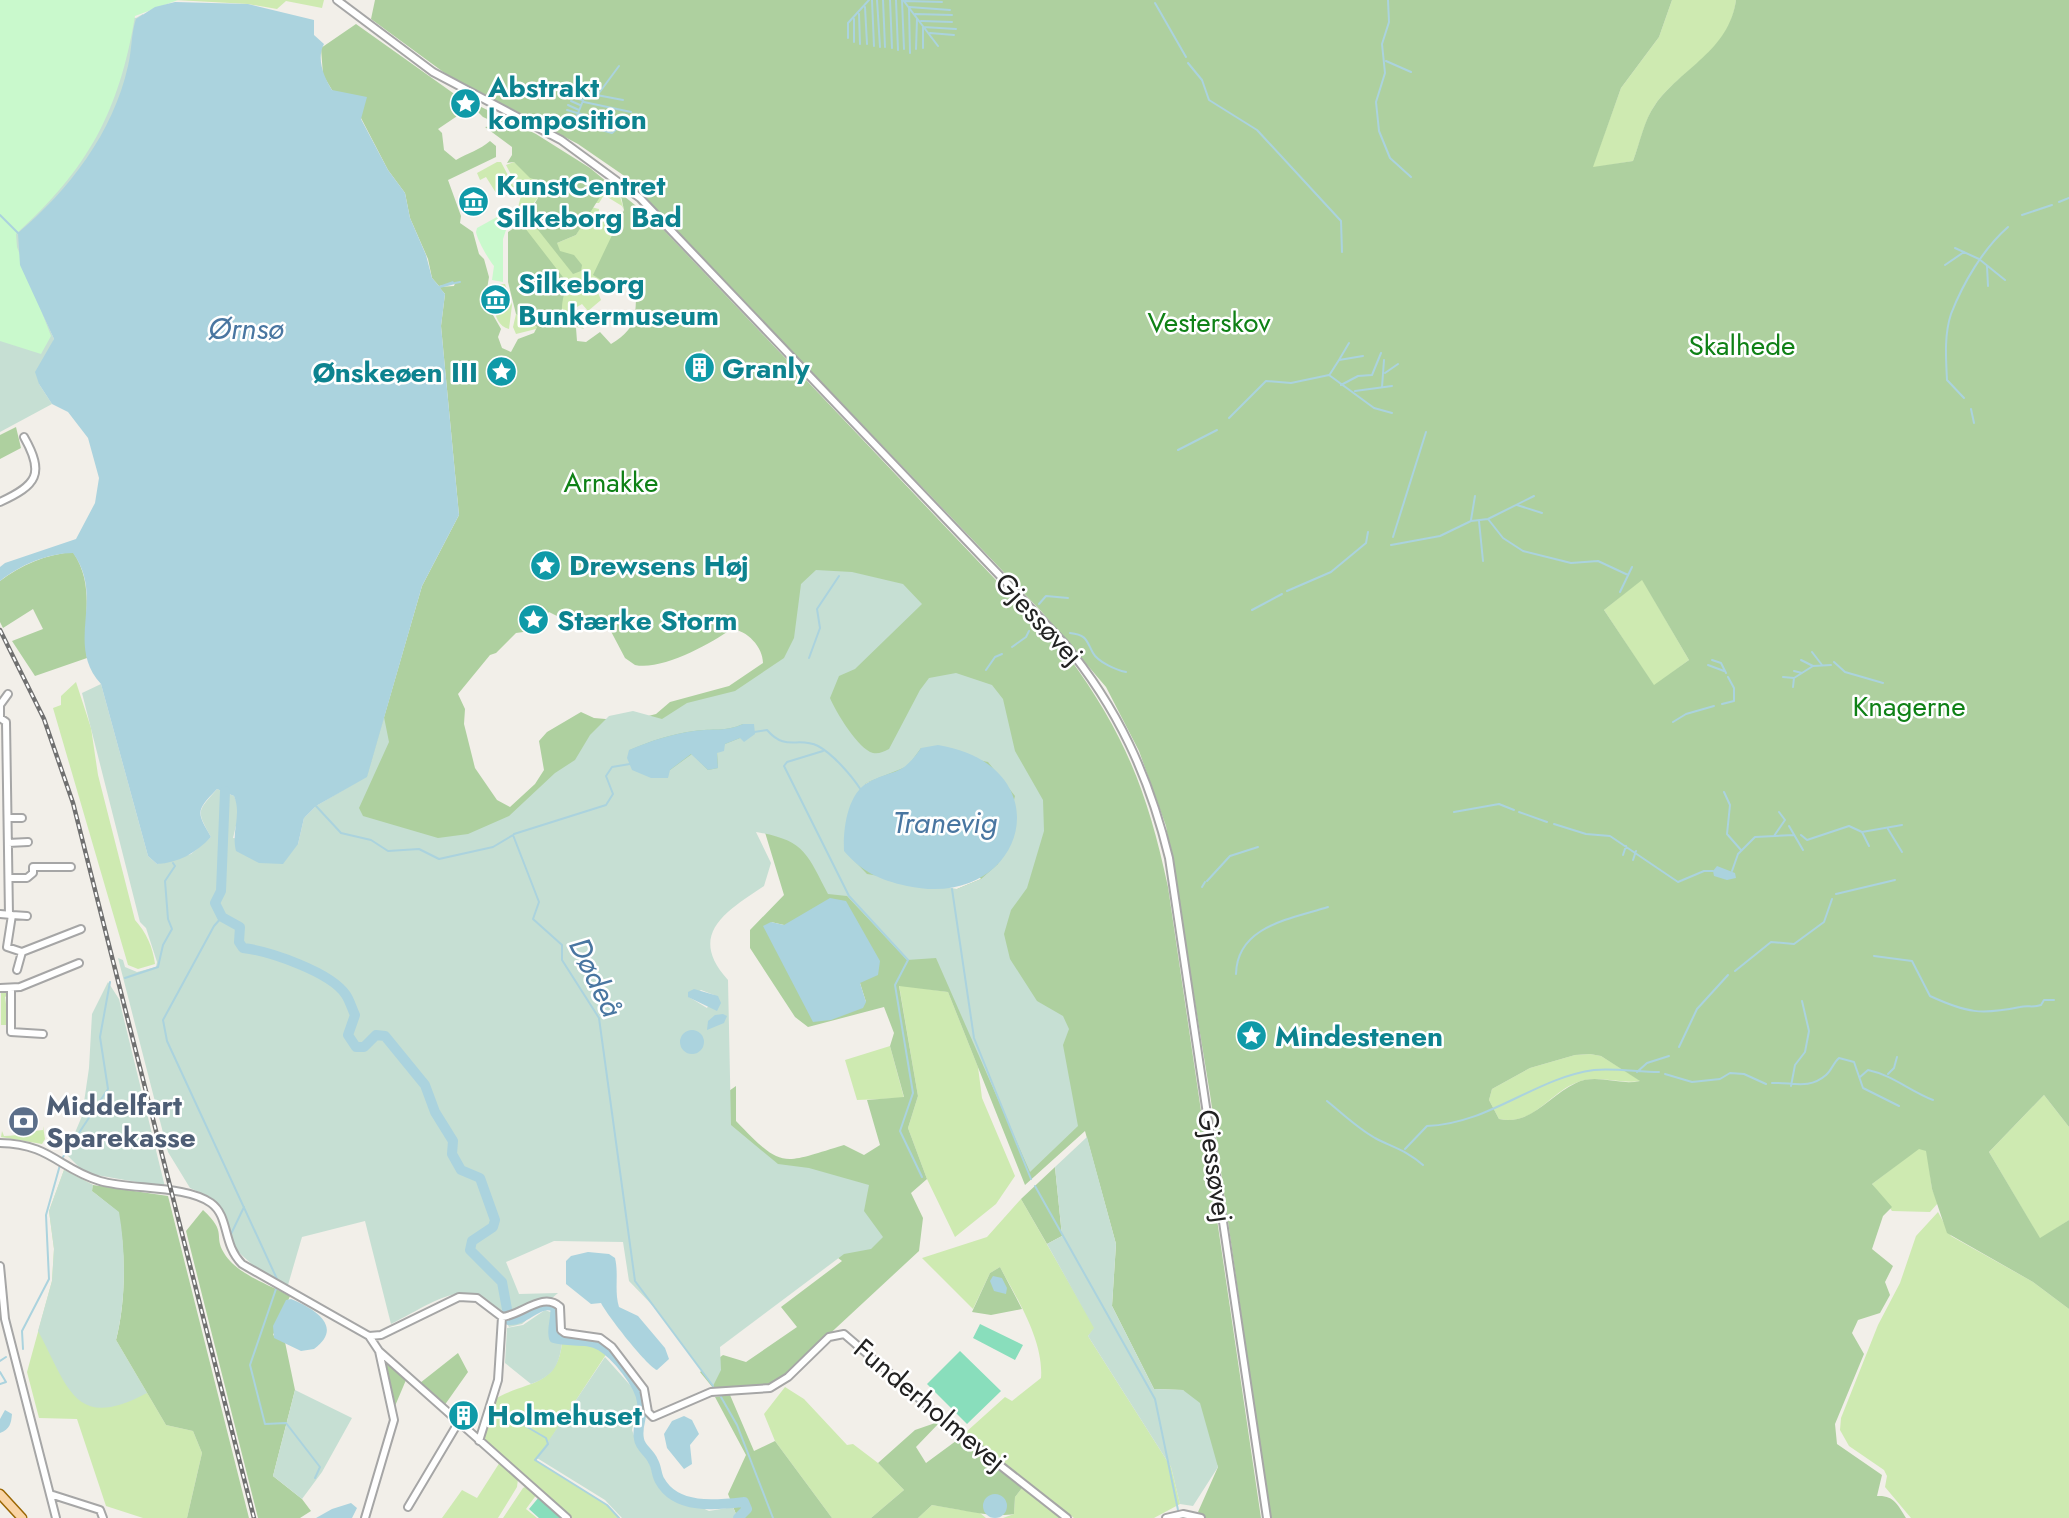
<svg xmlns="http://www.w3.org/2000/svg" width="2069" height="1518" viewBox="0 0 2069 1518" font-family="Jost,sans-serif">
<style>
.grass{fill:#ceeab1}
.forest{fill:#aed09f;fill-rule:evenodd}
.wetland{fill:#c6dfd3;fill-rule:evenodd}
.park{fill:#c9f9cc}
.pitch{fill:#89debc}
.water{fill:#abd3de}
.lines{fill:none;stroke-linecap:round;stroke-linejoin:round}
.stream{stroke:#abd3de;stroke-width:2}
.river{stroke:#abd3de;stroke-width:10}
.minor-casing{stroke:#a6a6a6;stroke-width:10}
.major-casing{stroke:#9c6704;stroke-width:11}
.minor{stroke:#fff;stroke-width:6}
.major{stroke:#fad4a5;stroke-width:8}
.rail-casing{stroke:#707070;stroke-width:4.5}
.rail{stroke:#fff;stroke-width:2;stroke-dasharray:5;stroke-linecap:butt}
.labels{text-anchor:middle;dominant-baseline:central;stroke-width:5;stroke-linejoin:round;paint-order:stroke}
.culture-label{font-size:28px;font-weight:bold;fill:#0d838f;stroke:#fff;text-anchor:start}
.park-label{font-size:28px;fill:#0f8116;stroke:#fff}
.street-label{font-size:28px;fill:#222;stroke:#fff}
.service-label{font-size:28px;font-weight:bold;fill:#4e5e75;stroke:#fff;text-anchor:start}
.water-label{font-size:30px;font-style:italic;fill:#4976a1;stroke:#fff}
</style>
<rect width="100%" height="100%" fill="#f2efe9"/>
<path class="grass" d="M175 0H324L322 8 286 1 277 9 248 4Z
M1672 0H1736C1730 52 1681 68 1655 105 1644 121 1640 144 1633 161L1592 168 1621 88 1659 37Z
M497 162H501L514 187 504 189 498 196 486 177 480 180 477 173Z
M514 162 540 181V194L517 186 506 165Z
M519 189 540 195 529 209 573 274 556 247 557 243 576 235 591 207 599 209 598 218 602 222 617 221 603 281 606 282 597 290 601 300 588 311 582 304 572 310 584 329 570 325 560 304 566 289 517 226 513 227 521 196Z
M605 189 619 193 624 210 622 206 604 195 599 203H594Z
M505 284 512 305 509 329C499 327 495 316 494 307L499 305 493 291 489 290 492 285Z
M516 314 537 327 536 329 516 334 513 327Z
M1642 579 1689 660 1654 686 1604 610Z
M76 682 91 728 98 775 135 920C146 932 153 947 155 964L138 969 128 965 53 708 61 705V696Z
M899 985 948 992 978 1067 982 1098 1015 1176 996 1204 955 1237 927 1179 908 1128 918 1096Z
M5 990 9 994 5 997 9 1025H1V993Z
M890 1046 904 1098 857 1100 845 1060Z
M1590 1054 1601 1056 1641 1081C1619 1084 1599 1075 1581 1081 1550 1090 1535 1127 1499 1119L1489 1100 1492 1089 1530 1068 1575 1055Z
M2044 1095 2069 1127V1220L2040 1239 1989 1152Z
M43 1126 45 1139 42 1144 1 1137 2 1131 4 1136C19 1136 30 1131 43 1130Z
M1919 1148 1927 1151 1932 1189 1938 1203 1930 1212 1892 1211 1872 1184Z
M64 1170 93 1185 116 1340 166 1425 193 1431 202 1453 187 1518H143L106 1506 77 1419 39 1418 27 1372 52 1281 54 1249 49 1211Z
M1021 1199 1095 1328 1088 1336 1171 1467 1180 1504 1154 1518H1074L965 1433 1005 1397 1012 1401 1041 1378C1044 1341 1017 1299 1000 1267L990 1273 973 1309 922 1258 987 1237Z
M1938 1212 1951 1236 2033 1282 2069 1309V1518H1911L1885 1487 1887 1476 1884 1470 1849 1446 1840 1430 1841 1418 1878 1325 1900 1283 1916 1236Z
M587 1342 607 1353 536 1461 607 1505 619 1518H572L482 1441 490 1402C522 1380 557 1390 562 1343Z
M785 1387 804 1399 847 1445 853 1444 878 1463 904 1490 871 1518H832L775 1441 764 1414Z
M500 1462 518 1479 517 1487 498 1518H442L462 1490 477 1498Z
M527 1486 537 1494 526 1509 537 1518H503L523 1488Z
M1022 1488 1064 1518H1003L1014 1514 1015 1497Z
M932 1505 980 1513 986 1518H918Z"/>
<path class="forest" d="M375 0H1672L1659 37 1621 88 1593 167 1633 161C1640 143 1644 120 1655 105 1681 68 1729 51 1736 0H2069V1127L2044 1095 1989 1152 2040 1238 2069 1220V1309L2033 1282 1947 1233 1932 1189 1926 1151 1919 1149 1872 1184 1892 1207 1883 1216 1872 1249 1893 1266 1885 1282 1890 1295 1880 1313 1858 1320 1852 1333 1864 1354 1835 1424 1837 1444 1882 1475 1877 1496C1894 1495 1898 1505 1906 1518H1270L1210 1094 1166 826 1139 751 1106 687 1041 611 623 175 578 144 446 74 371 19ZM1642 580 1689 660 1654 685 1604 610ZM1590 1054 1601 1056 1640 1081C1618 1086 1597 1073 1576 1083 1549 1095 1532 1126 1499 1119L1489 1100 1492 1089 1530 1068 1575 1055Z
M356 24 453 93 536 134 590 168 658 224 1068 656C1125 734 1148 793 1168 887L1261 1518H1204L1198 1512 1218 1467 1183 1390 1154 1389 1112 1306 1116 1244 1085 1131 1025 1185 948 992 899 986 918 1096 908 1128 927 1179 911 1193 923 1218 919 1251 781 1379 764 1386 713 1388 700 1372 723 1355 746 1362 797 1327 781 1307 842 1261 801 1229 709 1105 736 1086V1121C783 1170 781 1164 844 1145L864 1155 880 1145 867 1100 904 1097 890 1046 894 1033 884 1007 808 1027 795 1017 750 948V930L784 895 757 806 633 931 304 818 367 776 422 586 459 515 441 326 445 294 439 287 454 286 455 283 439 286 432 278 428 259 410 218 405 193 388 170 361 118 332 90 323 75 321 48ZM472 106 483 117 494 122 493 126 485 127 512 147V155L507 163 514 162 530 178 540 181 541 193 527 216 573 274 581 271 582 265 574 255 560 251 557 243 576 235 605 189 621 196 624 210 593 275 603 281 637 282C634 313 641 326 611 344L600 332 586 342 577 341 576 328C552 317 566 297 566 281L525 228 517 226 508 232V282L516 314 537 327 534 333 518 339 511 352 502 348 498 337 501 329 485 301 489 277 484 259 479 254 473 232 460 223 461 216 448 180 496 157V146L490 141C480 150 468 153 456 160L444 150 442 133 438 129ZM703 349 714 360 703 378 687 368ZM549 612 557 616 572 613 605 620 625 658 635 665C661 671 711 644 731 629 747 630 763 647 763 663L729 686 670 702 656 714 629 721 594 718 581 712 547 732 539 741 544 770 535 784 510 807 497 800 475 768 464 724 465 709 458 694 490 655 496 653 516 633C532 632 538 625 549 612ZM894 774 981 879 957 889 927 890 866 783ZM771 922 784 925 860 983 866 1002Z
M16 427 21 448 0 459V435Z
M73 552C96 587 82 619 87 658L35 676 12 641 43 629 33 609 3 628 0 622V581C21 565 47 554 73 552Z
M1055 1167 1062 1236 1047 1244 1021 1199Z
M93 1185 168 1196 249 1518H187L202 1453 193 1431 166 1425 116 1340C126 1301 126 1252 118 1212L92 1191Z
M203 1210C228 1233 213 1235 224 1253 236 1274 270 1285 290 1296L273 1335 285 1342 295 1390 273 1476 302 1499 311 1511 300 1518H258L186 1231Z
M1000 1267 1022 1309 991 1315 972 1312 990 1273Z
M458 1353 468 1372 444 1406 420 1383Z
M385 1361 406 1380 395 1406Z
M730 1395 754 1451 775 1441 832 1518H734L736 1514 728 1494 746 1455 715 1397Z
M941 1421 916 1447 926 1463 960 1438 1022 1488 1015 1497 1014 1514C992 1518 958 1509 932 1505L918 1518H871L904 1490 878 1463 915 1430Z"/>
<path class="wetland" d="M143 14 140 83 21 265 54 339 39 384 52 404 0 432V210L131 17 136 18Z
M816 570 852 572 903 584 922 604 855 669 839 676 830 698C836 712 858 749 873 753 879 754 883 752 889 749L920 690 929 678 956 673 992 685 1003 699 1015 751 1043 800 1044 831 1027 888 1011 910 1004 934 1010 959 1037 1001 1063 1016 1069 1029 1063 1045 1078 1126 1030 1172 936 958 907 960 847 896 828 894C807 854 805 840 756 832L771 863 764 886C727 911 686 934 728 980L731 1125 778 1164 809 1168 869 1185 864 1211 883 1237 871 1249 844 1254 720 1347 721 1370 713 1386 656 1309 629 1281 623 1242 554 1241 506 1262 519 1294 558 1293 522 1324 509 1327C477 1266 437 1301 391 1324L365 1221 302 1237 288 1285 255 1267 236 1250 221 1208 210 1197 190 1188 168 1152 118 958 123 960 125 967 137 972 156 967 157 962 146 928 140 922 82 693 101 684 148 856 157 864 191 854 211 837C196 810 197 812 217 789L234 796 240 809 233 838 298 844 304 818 316 806 367 776 384 717 389 742 359 808 363 816 438 838 468 834 509 816 555 773 575 760 590 735 609 716 633 711 662 719 687 703 735 691 784 658 794 638 801 584ZM743 724 740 738 725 744 717 752 718 768 708 770 692 754 670 770 630 750C650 741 672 734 694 731 713 728 726 732 743 724ZM921 748 988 762 1015 796 998 864 981 879 957 889 867 874 844 850 866 783 908 766ZM701 990 714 995 707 1008 689 997Z
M108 982 119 999 165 1187 85 1173 66 1154 82 1116 89 1068 92 1014Z
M1087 1137 1116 1244 1112 1306 1154 1389 1183 1390 1200 1403 1218 1467 1193 1506 1180 1504 1171 1467 1088 1336 1094 1328 1047 1244 1062 1236 1055 1167Z
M64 1170 93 1185 92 1191 119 1212C126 1252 126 1301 116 1340L147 1393C74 1432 69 1388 38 1331L52 1281 54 1249 49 1211Z
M545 1310 553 1313 549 1331 554 1341 562 1343C559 1366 553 1376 531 1384L505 1363 507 1328 523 1325Z
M605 1357 638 1394 639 1401 632 1430 638 1447 648 1458 654 1478 662 1490 709 1511 733 1507 736 1514 733 1518H622L605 1500 537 1458Z
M295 1390 352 1418 322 1472 302 1499 273 1476Z"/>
<path class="park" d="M0 0H178L135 16C119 112 88 169 16 234L17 247 51 336 41 354 0 341Z
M506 212 511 215 503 239V282L492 280 494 266C488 259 477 239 476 232L477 228Z"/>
<path class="pitch" d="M980 1324 1023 1345 1015 1360 973 1338Z
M960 1351 1001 1391 967 1424 927 1384Z
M539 1497 563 1518H539L529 1509Z"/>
<path class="water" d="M175 2 248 4 314 20V35L324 44C316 59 324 77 332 90L367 97 361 119 388 170 405 193 410 218 426 255 432 278 439 286 453 281 455 284 440 288 445 294 441 326 459 515 422 586 367 777 316 806 304 818 298 844 283 864 259 863 236 851C231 831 242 815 234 796L217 789C196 811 196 811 211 837 196 853 178 863 157 864L148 856 101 684C64 643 106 599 73 553 48 553 20 565 0 581V567L5 563 76 539 95 503 99 478 88 438 68 412 52 404 39 384 35 372 54 339 20 265 18 233C69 190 113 133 128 66 132 50 131 34 136 19L155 7Z
M743 724H754L755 734 744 742 740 738 725 744 724 751 717 753 718 768 708 770 691 754 670 770 668 778H651L632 770 627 758 629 750C650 741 672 734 694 731 713 728 726 732 743 724Z
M938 745C1066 766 1026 912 907 886 880 880 862 872 844 851 843 830 847 793 869 782 896 768 901 777 921 748Z
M1717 866 1735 873 1736 878 1727 880 1714 876 1713 871Z
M830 898 846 901 880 961 878 975 860 983 866 1002 863 1008 831 1020 813 1022 763 926 771 922 784 925Z
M694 989 718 996 721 1003 717 1011 688 997V992Z
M723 1014 727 1016 724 1023 707 1030 708 1021 715 1015Z
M680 1042a12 12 0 1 1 24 0a12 12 0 1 1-24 0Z
M588 1252 609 1254 615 1258C619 1275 614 1290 619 1307L638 1316 665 1348 669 1359 657 1370C646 1365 607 1315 601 1303L591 1304 566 1284V1261L571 1256Z
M993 1276 1002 1278 1007 1288 1006 1294 994 1291 990 1281Z
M291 1299C313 1308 345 1326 314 1349L301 1351 274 1338 273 1326 286 1300Z
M5 1410 12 1414C11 1424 10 1429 0 1433V1419Z
M684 1416 692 1420 699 1434 690 1445 692 1464 684 1469 667 1448 664 1434 672 1421Z
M983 1506a12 12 0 1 1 24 0a12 12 0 1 1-24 0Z
M351 1503 357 1508 352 1518H316L332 1509Z"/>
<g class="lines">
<path class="stream" d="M872 0 874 46
M877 0 880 47
M883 0 885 47
M890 0 892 48
M896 0 898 50
M902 0 904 49
M903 0 938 46
M1388 0 1389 22 1382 44 1385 73 1376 102 1379 131 1390 158 1411 177
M905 1 942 2
M1155 3 1186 57
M865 7 867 44
M859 14 860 44
M915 14 952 15
M854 19V42
M921 21 952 22
M930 33 954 35
M848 38V23L869 0
M923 48V27L956 29
M916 49 917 19
M910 53 909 7 950 10
M1386 61 1411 72
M1188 63 1202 80 1209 100 1257 130 1341 221 1342 252
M576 92 585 95
M599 93 619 66
M573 97 582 100
M571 101 580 105
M584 102 631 112
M568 105 579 110
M567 110 618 125
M565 115 574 119
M574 122 612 133 632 116
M573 126 586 93 623 100
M2059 202 2069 198
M0 215 18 233
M2022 215 2052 205
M1955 248 1979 259 2005 280
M1945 265 1964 252
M1987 266 1988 286
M455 283 460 282
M1339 360 1349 343
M1385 373 1398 364
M1330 374 1339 360 1363 356
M1341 385 1358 376 1372 375 1381 353
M1382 387 1384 360
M1355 391 1392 386
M1964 398 1947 380C1946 359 1944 335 1951 314 1963 283 1983 249 2008 227
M1971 409 1974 423
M1229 418 1266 381 1291 383 1329 375 1374 408 1392 413
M1178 450 1217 430
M1517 505 1542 513
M1488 519 1503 538 1523 551 1571 563 1598 561 1628 575
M1471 520 1475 496
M1479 521 1483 561
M1393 537 1426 432
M1391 545 1440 536 1471 521 1488 519 1534 496
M1287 591 1331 572 1366 543 1368 532
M1620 592 1632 567
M1039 604 1046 596 1068 598
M1252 610 1282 594
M1070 633C1087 635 1086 640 1093 653 1098 662 1116 670 1126 672
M1012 647 1026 637 1029 631
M1812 652 1822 665
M809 658 820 628 817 609 839 576
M1712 660 1721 663 1726 673
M1801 660 1813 666
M1834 662 1845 672 1883 683
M1708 665 1724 671
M986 670 995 657 1002 654
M1794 671 1802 673
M1783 677 1794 678 1813 666 1831 665
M1793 687 1794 678
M1722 704 1734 701V688L1728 677
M1673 722 1686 714 1714 706
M754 732 767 730C786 752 798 736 818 746 833 754 852 776 861 790
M823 751 787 762 784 766 849 896 908 960 895 985 913 1093 900 1131 922 1177
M1724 792 1730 805 1727 834 1741 850
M316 806 341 833 371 840 388 851 419 849 439 859 493 847 513 835 539 902 533 919 562 945V960L599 1018 635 1281 713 1386
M1454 812 1499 804 1514 810
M1519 812 1547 822
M1554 824 1586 834 1610 836 1678 882 1704 871H1713
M1789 826 1803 850
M1888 829 1902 852
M1862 832 1869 846
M514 834 606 805 613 794 606 776 612 767 630 764
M1801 835 1807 840 1849 826 1862 832 1902 825
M1774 836 1785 820 1779 812
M1623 855 1626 846
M1633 860 1636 851
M1732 871 1738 854 1755 837 1794 835
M1207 881 1230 856 1258 847
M1202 887 1205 882
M952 889 974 1038 1031 1179
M1836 894 1895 880
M222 917 214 926 163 1020 167 1041 277 1279
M1874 956 1912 961 1930 996C1967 1013 1981 1015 2020 1007 2028 1005 2033 1008 2041 1005L2044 1000H2054
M1735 971 1771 942 1794 944 1824 922 1832 899
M1236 974C1237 926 1290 919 1328 907
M125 978 158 967 163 945 172 929 168 919 165 881 175 866 173 863
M1679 1047 1697 1009 1728 975
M1637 1072 1647 1063 1669 1056
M1665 1074 1692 1082 1720 1079 1730 1073 1744 1074 1766 1084
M1888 1074 1894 1068 1897 1057
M1860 1077 1868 1070C1892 1075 1910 1091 1933 1100
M1772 1083C1792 1082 1809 1090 1826 1075 1832 1070 1833 1063 1839 1058L1854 1062 1863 1088 1899 1106
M1791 1086 1795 1065 1805 1052 1809 1031 1802 1001
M1327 1101C1343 1114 1357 1128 1375 1138 1394 1148 1406 1150 1423 1165
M1405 1149 1427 1126C1489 1124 1535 1078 1594 1070 1615 1068 1638 1072 1659 1072
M63 1157 108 1089 100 1037 110 982
M1035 1186 1155 1399 1178 1510
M231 1234 244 1207
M276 1289 250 1365 265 1424 286 1423 320 1467 315 1478
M23 1349 22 1331 49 1279 46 1215 60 1165
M0 1361 6 1357
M0 1372 6 1382 0 1384
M721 1397 737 1425 773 1518
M510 1417 546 1438 548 1444 535 1460 607 1505 619 1518"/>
<path class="river" d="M225 791 221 891 215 903 222 917 240 927 239 942 243 948C269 951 331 972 346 995 350 1001 352 1009 355 1015L348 1035 356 1047H364L376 1035 385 1036 425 1085 435 1112 453 1141 452 1154 461 1170 480 1178 495 1220 493 1227 472 1241 470 1250 502 1282 509 1320C527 1321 538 1299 555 1307 557 1318 551 1328 554 1338 570 1343 586 1337 601 1346 616 1355 640 1384 642 1402 644 1414 636 1426 639 1439 640 1448 650 1453 653 1461 657 1467 656 1475 660 1481 676 1510 717 1505 744 1502L747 1509 738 1518"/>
<defs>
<path id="minor" d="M337 0 433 72 561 140 640 198 1064 643C1118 708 1149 776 1169 858L1267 1518
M0 502C37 485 45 474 24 437
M0 717V705L8 694
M0 718 6 722 9 915
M8 818H22
M8 843 28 842
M9 878H27L33 873V867H71
M0 914 12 915 7 947 22 952 81 929
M12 915 27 916
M17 970 22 952
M0 988 20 987 79 963
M11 988V1032L43 1034
M0 1143C51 1144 59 1169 100 1181 131 1190 186 1185 211 1203 230 1217 222 1244 242 1264L369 1336 381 1335 459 1297 477 1298 502 1317C522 1315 543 1291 560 1307L561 1330 565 1333 600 1338 612 1347 644 1389 648 1412 653 1417 711 1392 770 1388 788 1377 829 1337 844 1334 964 1437 1067 1518
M0 1266 5 1319 56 1518
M379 1351 567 1518
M479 1441 498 1380 502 1317
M53 1495 100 1510 103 1518
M408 1507 458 1423
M365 1518 394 1420 379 1351 369 1336
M1166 1518 1183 1514 1201 1518"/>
<path id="major" d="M0 1494 22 1518"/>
</defs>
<use href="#minor" class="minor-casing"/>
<use href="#major" class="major-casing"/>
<use href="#minor" class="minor"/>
<use href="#major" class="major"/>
<defs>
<path id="rail" d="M0 630 44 719 73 803 254 1518"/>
</defs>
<use href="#rail" class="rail-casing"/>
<use href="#rail" class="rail"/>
</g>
<defs>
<symbol id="sight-disc" viewBox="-11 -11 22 22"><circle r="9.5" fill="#0f9aa8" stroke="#fff"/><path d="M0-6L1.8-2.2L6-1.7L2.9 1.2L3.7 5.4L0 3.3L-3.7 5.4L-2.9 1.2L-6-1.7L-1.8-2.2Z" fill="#fff"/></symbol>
<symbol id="museum-disc" viewBox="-11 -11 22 22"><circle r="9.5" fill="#0f9aa8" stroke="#fff"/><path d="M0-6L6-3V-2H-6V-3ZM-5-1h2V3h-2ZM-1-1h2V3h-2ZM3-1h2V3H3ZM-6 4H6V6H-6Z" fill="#fff"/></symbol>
<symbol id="building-disc" viewBox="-11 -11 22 22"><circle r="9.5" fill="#0f9aa8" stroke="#fff"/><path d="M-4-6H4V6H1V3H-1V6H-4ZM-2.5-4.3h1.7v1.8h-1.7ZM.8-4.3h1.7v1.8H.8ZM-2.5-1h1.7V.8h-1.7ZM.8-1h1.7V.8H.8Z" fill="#fff"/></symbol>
<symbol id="bank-disc" viewBox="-11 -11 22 22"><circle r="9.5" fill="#5c6f8a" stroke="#fff"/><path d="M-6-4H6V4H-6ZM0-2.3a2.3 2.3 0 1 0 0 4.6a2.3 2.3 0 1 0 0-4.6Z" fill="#fff"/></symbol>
</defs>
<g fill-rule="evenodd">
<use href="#sight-disc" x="448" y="86" width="35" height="35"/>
<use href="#museum-disc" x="456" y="184" width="35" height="35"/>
<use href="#museum-disc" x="478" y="282" width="35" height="35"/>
<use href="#building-disc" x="682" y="350" width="35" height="35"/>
<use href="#sight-disc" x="484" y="354" width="35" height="35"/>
<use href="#sight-disc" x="528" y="548" width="35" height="35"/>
<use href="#sight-disc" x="516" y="602" width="35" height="35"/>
<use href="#sight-disc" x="1234" y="1018" width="35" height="35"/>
<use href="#bank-disc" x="6" y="1104" width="35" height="35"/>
<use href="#building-disc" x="446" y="1398" width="35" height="35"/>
</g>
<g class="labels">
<g class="culture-label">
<text x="488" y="87">Abstrakt<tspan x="488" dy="32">komposition</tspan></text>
<text x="496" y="185">KunstCentret<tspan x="496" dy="32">Silkeborg Bad</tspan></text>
<text x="518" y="283">Silkeborg<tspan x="518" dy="32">Bunkermuseum</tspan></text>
<text x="722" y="368">Granly</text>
<text x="478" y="372" text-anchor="end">Ønskeøen III</text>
<text x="569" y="565">Drewsens Høj</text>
<text x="557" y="620">Stærke Storm</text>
<text x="1275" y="1036">Mindestenen</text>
<text x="487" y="1415">Holmehuset</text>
</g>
<g class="park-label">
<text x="1209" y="322">Vesterskov</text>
<text x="1742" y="345">Skalhede</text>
<text x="611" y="482">Arnakke</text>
<text x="1909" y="706">Knagerne</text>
</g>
<g class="street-label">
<text transform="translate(1039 619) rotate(47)">Gjessøvej</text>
<text transform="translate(1215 1166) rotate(82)">Gjessøvej</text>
<text transform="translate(930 1405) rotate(40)">Funderholmevej</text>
</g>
<g class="service-label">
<text x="46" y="1105">Middelfart<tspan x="46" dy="32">Sparekasse</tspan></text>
</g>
<g class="water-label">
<text x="246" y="328">Ørnsø</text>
<text x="945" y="822">Tranevig</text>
<text transform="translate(596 977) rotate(64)">Dødeå</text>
</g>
</g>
</svg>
